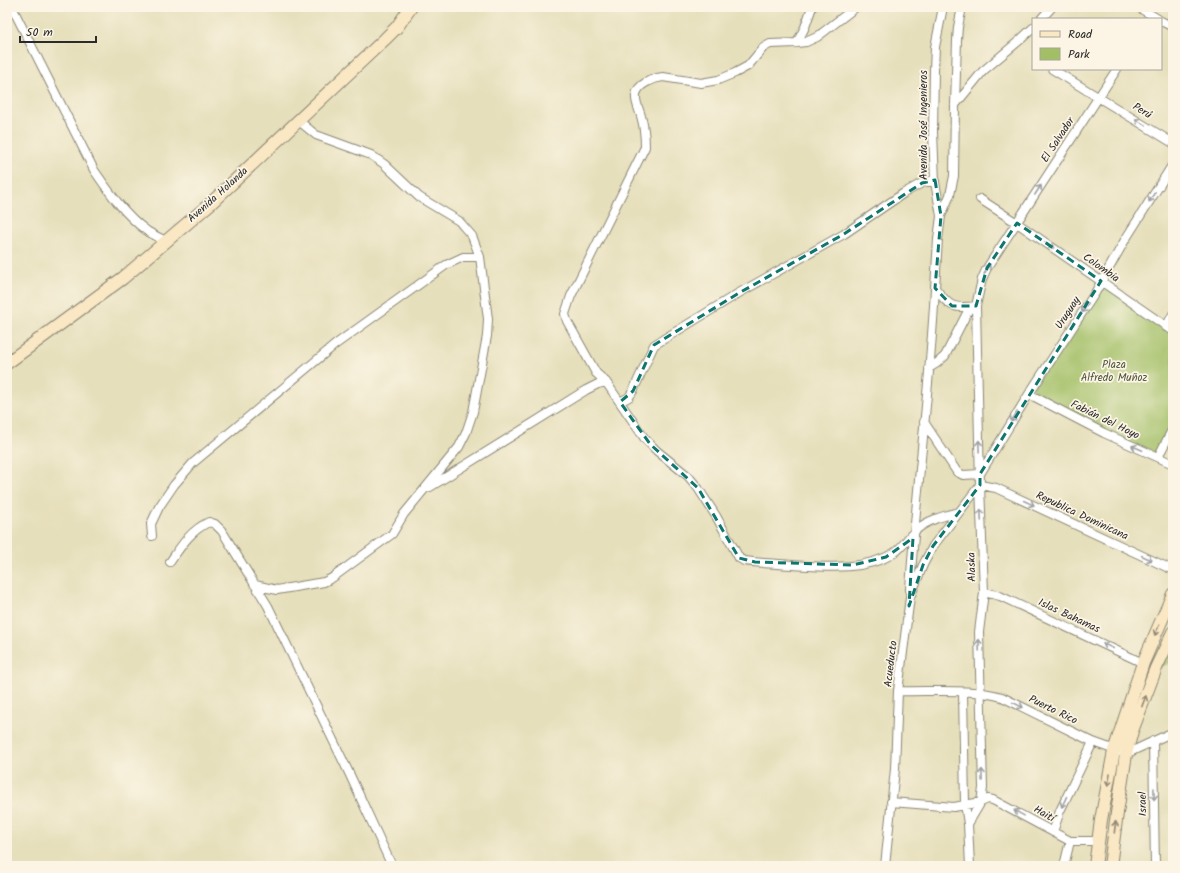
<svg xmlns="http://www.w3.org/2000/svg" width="1180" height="873" viewBox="0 0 1180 873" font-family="Kalam,sans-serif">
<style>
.green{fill:#a3bf66;stroke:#677548}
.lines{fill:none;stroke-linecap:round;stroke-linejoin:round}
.street-casing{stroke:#888573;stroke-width:10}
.secondary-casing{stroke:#888573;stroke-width:14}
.street{stroke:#fff;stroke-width:8}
.secondary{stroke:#fae7c3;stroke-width:12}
.oneway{stroke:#a0a0a0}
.oneway2{stroke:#928977}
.marked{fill:none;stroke:#0f766e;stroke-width:3;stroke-dasharray:8 5;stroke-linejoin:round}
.labels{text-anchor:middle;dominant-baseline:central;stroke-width:3.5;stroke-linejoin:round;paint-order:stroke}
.street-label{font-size:11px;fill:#2b2b2b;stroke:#fcf5e5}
.park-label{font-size:11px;fill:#4f573d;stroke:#fcf5e5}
</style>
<rect width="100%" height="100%" fill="#fcf5e5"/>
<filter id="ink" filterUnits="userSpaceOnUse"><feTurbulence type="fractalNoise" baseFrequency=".025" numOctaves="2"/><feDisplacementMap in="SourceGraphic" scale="8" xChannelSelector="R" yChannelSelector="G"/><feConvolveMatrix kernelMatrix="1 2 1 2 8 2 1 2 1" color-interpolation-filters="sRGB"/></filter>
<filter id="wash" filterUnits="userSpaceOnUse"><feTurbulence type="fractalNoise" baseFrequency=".012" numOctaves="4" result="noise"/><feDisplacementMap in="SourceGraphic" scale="16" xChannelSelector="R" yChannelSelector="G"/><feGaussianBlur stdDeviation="0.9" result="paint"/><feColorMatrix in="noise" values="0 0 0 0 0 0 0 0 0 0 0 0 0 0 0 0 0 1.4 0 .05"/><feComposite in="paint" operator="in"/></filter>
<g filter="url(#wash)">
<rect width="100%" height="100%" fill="#e6dfbb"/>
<path class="green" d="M1101 281 1173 331V428L1158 457 1029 394Z
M1173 632V661L1156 668Z"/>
</g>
<g filter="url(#ink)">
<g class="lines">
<defs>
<path id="street" d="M12 7 94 170C109 192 125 215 147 231 153 235 160 238 166 241
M856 7 817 37 806 42 797 43 770 44 763 48 748 66 735 73 718 80 701 83 663 77C654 78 637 84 636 95 635 102 639 109 641 116 644 126 645 137 645 147L571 296 565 314 567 321 596 373 606 382 645 439 657 451 688 476 698 488 716 516 739 558 744 561C760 563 776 564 793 565 825 567 865 571 894 553 903 547 907 538 915 531 927 520 943 516 959 512
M943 7 935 47 934 70 933 132 935 182 941 216 938 239 935 288C950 307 952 309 976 306
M1138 7 1158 19
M1041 19 1052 7
M1161 21 1173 27
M797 43 805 27 812 7
M1052 69 1173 143
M955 105 983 71 1020 40 1033 28
M980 199 1017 223 1173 331
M941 216 950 195 954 176 955 105 957 40 958 27 962 7
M1166 327 1173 314
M929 368 937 363 945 356 970 307
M1029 394 1104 433 1173 464
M620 402 629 397 633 391 654 345 739 293 844 234 904 193 922 183 935 180
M924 422 957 472 963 475 980 474 1029 394 1095 293 1125 240 1173 164
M1158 457 1173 428
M980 485 996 488 1173 570
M430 487 586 390 598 384 606 382
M152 536 151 524 159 507 174 485 193 463 336 344 446 265 463 257H480
M170 562C181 546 191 530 209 522L215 524 222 531 268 606 349 773 392 866
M255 585 277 590 324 582 332 578 392 534 404 514 459 447 466 433 473 412 487 336 488 319 480 257 472 236 465 228 459 221 419 197 384 164 371 155 316 135 299 121
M910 590C916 489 930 389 935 288
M984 592 1000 596 1143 663
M898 691C929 692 973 688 1002 697L1093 742 1126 754 1173 732
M963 692 965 804 968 824
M1153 741 1155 866
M891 802 954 807 981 802 988 799 993 800 1070 841H1098
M1053 832 1060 811 1093 742
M885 866 895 769 898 691 910 597 923 565 933 546 980 485
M970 866 968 824 981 802 983 788 979 632 984 592 980 485 976 306 982 279 987 268 1117 69
M1064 866 1070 841"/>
<path id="secondary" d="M7 363 123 278 211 203 385 39 397 27 411 7
M1095 866 1101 820 1114 751 1143 663 1173 594
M1110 866 1117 813 1126 754 1132 731 1156 668 1173 632"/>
</defs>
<use href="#street" class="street-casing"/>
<use href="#secondary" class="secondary-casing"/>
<use href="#street" class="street"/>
<use href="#secondary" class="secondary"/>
</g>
<defs><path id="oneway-shaft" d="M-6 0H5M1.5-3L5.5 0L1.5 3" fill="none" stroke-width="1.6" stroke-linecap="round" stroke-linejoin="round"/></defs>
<g class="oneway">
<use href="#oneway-shaft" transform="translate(1140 122) rotate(-149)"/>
<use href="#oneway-shaft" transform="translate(1038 190) rotate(-57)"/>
<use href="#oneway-shaft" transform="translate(1152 197) rotate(122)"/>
<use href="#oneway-shaft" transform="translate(1049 245) rotate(34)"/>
<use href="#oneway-shaft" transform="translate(987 269) rotate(-61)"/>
<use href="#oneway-shaft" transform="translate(1085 308) rotate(123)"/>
<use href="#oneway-shaft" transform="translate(1014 417) rotate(121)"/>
<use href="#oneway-shaft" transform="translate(979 446) rotate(-91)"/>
<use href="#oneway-shaft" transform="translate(1137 448) rotate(-157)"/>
<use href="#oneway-shaft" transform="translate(1029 503) rotate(25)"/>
<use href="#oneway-shaft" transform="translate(981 515) rotate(-92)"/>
<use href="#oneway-shaft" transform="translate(1147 558) rotate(25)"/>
<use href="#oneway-shaft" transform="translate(979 645) rotate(-92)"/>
<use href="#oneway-shaft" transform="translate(1108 646) rotate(-155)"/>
<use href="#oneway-shaft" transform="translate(1018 705) rotate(26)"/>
<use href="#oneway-shaft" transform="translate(982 775) rotate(-91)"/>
<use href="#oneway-shaft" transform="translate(1154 794) rotate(89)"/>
<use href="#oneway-shaft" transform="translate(1064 802) rotate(115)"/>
<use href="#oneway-shaft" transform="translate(1019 813) rotate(-151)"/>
</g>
<g class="oneway2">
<use href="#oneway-shaft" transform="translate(1157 630) rotate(114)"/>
<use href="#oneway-shaft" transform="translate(1144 701) rotate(-69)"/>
<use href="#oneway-shaft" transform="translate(1109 780) rotate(100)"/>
<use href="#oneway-shaft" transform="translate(1115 827) rotate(-83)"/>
</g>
</g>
<path class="marked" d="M935 180 941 216 935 288 952 306H976L987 268 1017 223 1101 281 980 474V485L933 546 923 565 909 606 913 538 886 557 853 565 755 562 739 558 698 488 650 444 620 402 633 391 654 345 739 293 844 234 922 183Z"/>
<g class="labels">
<g class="street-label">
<text transform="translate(1142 111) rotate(31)">Perú</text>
<text transform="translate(924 125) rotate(-90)">Avenida José Ingenieros</text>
<text transform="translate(1058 140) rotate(-57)">El Salvador</text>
<text transform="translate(218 195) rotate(-42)">Avenida Holanda</text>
<text transform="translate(1101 268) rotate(35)">Colombia</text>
<text transform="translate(1068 313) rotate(-57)">Uruguay</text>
<text transform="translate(1105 420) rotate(26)">Fabián del Hoyo</text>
<text transform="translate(1082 516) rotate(25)">Republica Dominicana</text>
<text transform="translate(972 567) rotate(-92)">Alaska</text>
<text transform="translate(1069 616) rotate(25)">Islas Bahamas</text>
<text transform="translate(891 664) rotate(-83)">Acueducto</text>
<text transform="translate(1053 710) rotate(26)">Puerto Rico</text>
<text transform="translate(1143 804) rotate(-91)">Israel</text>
<text transform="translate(1044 814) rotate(29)">Haití</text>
</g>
<g class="park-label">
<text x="1114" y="365">Plaza<tspan x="1114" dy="13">Alfredo Muñoz</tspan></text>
</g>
</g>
<rect width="1180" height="873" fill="none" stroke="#fcf5e5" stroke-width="24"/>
<rect x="1032" y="18" width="130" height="52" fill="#fcf5e5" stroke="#a8a49b"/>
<rect x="1040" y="31" width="20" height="6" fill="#fae7c3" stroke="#a8a49b"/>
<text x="1068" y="38" font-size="12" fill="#2b2b2b">Road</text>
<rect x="1040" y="48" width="20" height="12" fill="#a3bf66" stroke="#a8a49b"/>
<text x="1068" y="58" font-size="12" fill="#2b2b2b">Park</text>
<path d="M20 36v6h76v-6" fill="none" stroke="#2b2b2b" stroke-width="2"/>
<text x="26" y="36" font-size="12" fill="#2b2b2b" stroke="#fcf5e5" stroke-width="3" paint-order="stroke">50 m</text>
</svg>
